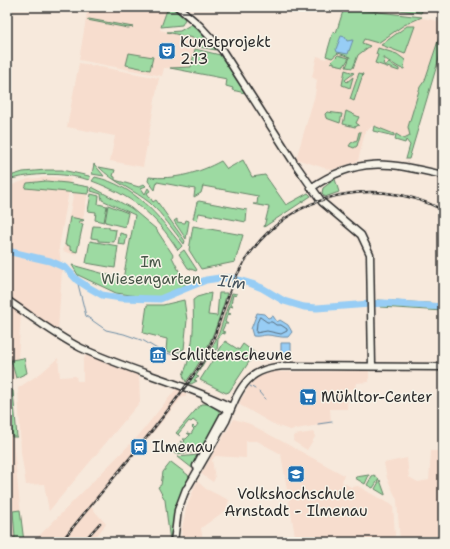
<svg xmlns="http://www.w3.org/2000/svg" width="450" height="549" viewBox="0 0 450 549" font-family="'Shantell Sans',sans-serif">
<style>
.built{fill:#f7ddce}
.green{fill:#9ddaa2;stroke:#648266}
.water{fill:#97cdf5;stroke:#6c8ca4}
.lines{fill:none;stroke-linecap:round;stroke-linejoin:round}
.shore{stroke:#566c7c;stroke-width:1}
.stream{stroke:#6c8ca4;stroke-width:1}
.river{stroke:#97cdf5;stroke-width:7}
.secondary-casing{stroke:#2b2b2b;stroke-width:9}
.secondary{stroke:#f7f3e8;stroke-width:6}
.rail-casing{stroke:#2b2b2b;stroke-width:2.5}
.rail{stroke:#f7f3e8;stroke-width:1;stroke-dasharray:3;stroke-linecap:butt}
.labels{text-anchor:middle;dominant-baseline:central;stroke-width:3;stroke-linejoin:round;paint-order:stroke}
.poi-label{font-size:15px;fill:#2b2b2b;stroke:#f7f3e8;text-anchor:start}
.park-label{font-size:15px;fill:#485749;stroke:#f7f3e8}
.water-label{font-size:16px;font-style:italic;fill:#46545e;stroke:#f7f3e8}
</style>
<rect width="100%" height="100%" fill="#f7e9dc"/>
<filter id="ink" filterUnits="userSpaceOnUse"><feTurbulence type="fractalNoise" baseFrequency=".025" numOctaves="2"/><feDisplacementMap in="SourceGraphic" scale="8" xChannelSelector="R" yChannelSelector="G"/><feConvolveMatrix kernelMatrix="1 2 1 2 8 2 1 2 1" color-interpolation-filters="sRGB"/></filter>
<g filter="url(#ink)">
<path class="built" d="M88 7H167L160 30 197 39 191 67 164 68 162 76 79 60Z
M344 8 397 13 443 22V44L413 139 401 138 398 135 373 126 365 132 358 161 331 170 296 159 315 95 317 80 312 77 317 56 326 59Z
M79 63 159 78 143 167 110 161 115 136 67 127Z
M51 177 71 179 59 248 62 270 58 330 7 296V187L28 179Z
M74 190 88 192 76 255 63 251Z
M227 293H232L219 333 199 369 189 383 186 382 206 352 214 333Z
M7 303 21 312 18 359 11 360 16 378 7 382Z
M86 354 139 376 140 402 49 511 44 484 26 485 21 452 18 388 41 373 58 358 60 377 76 376 77 381H83V362Z
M369 371V382L356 383 355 389H347V409H330L331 423 290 430 275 425 240 405V401L250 385 257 378 271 372Z
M7 389H10L13 441 24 542H7Z
M176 389 187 394 185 397 183 396 91 507 106 524 92 542H33L139 435Z
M234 419 250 424 344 475 342 482 351 487 358 486 382 500 393 505 395 536 392 538 373 542H296L281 454 257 441H246V458L215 456 212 460 215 478 213 482 201 474Z
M314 432 315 437 307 450 293 441 294 435Z
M431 451H443V542H400L397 500 387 478 384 463 407 458 409 477 418 482 429 480Z
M197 481 206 489 229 500 226 510 201 528 203 542H181L182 528 186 509Z"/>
<path class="green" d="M168 7H171L185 19 182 25 161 27Z
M378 7H424L421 13Z
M344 8 422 17 404 25 378 43 364 39 362 43 370 46 358 55 353 68 346 67 350 57 338 53 332 58 326 56 333 32 336 33Z
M89 19 133 27 128 28 87 20Z
M192 24 194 26 216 50 198 47 196 45 197 39 167 32 180 31Z
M407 26H415L405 54 381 45Z
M443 26 441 35 443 36V45L409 159H406L410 145 406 140 405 143 395 140 396 134 404 139 410 136 408 127 420 87 425 80Z
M378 48 397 54 405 60 404 69 400 68 382 57 385 61 383 63 385 66 389 63 399 69V71L375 63 378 55 376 54Z
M195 49 220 55 245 93 232 90 233 88 226 86 227 79 170 68 191 67Z
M129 53 153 57 150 70 126 65Z
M338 55 349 58 344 66 334 64V62L330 63Z
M345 70 354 73 345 80 347 82 353 77 350 88 342 85Z
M359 73 363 74 354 101 350 99Z
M346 111 359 117 356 123 359 125 355 127 343 124Z
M327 112 342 114 340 123 326 118 325 114Z
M374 126 394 134V136L373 131Z
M359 132H361L357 146 354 148 349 146 351 143 357 140Z
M243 160 252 177 265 175 286 205 308 193 311 196 264 227 269 207 253 204H257L258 196 203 186 201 193 194 197 195 189 157 182 155 190 148 181 149 177C174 180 199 173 221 161L227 169Z
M94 164 104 176 92 174Z
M99 167 115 170 113 176 115 177V180L139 187 144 184 146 186 141 188 145 194 148 188 150 191 147 193 153 202 156 200 185 241 184 244C173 230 163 215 150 203 134 190 113 182 99 167Z
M46 170H62L89 176 90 178 89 180C61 172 35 173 7 180V177L23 172Z
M95 177C135 186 158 215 182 246L178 250C155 214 132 196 92 181Z
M335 179 339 192 325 197 322 193 323 188Z
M46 181 67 183 89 187 88 194 25 188 27 183Z
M92 187 131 208 156 229 173 255 172 257 186 285 160 297 138 296 116 293 78 275 72 265 123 279 135 215 102 200 101 194 91 191Z
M91 194 99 196 98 204 107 206 104 222 95 220 96 212 88 211Z
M199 201 247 210 246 222 199 213 197 220 193 219 197 202Z
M108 205 128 213 125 227 105 222Z
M70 217 84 220 83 221H79V223L83 224 77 252 70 250V246L65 245Z
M177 219V222L185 223 186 220 189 221 186 239 174 221Z
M93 226 109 227V229L116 230 114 242 98 241V239L91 238Z
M193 226 243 235 235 262 201 269 189 250Z
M120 233 127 235 125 245 118 244Z
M90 241 118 246 115 268 86 263Z
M184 250 197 270 196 271 188 268 179 254Z
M211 293 208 315 217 316 219 293H227C218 325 207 355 186 382L183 375C194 351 194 325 193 300L197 297Z
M232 293 237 294 236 296 233 295 231 304 233 307 230 306 228 313 231 314 227 315 225 322 228 324H225L222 331 225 332V334L222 333 218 339 217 350H213L210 355 209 354 219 333Z
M184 300 187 320 184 349 174 353 166 351 167 339 143 333 147 305H163Z
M377 300 443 304V311L380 307V305H377Z
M225 341 239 350 243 344 255 353 229 392 226 393 200 380Z
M24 358 27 373 16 378 11 360Z
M206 359 196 376 199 377 194 380 197 381 191 384 189 383Z
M11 389 13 391 17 437H12L11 425H7V390Z
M201 404H208L219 411 220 418 199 452 175 454 173 451H176L179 447 178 444 181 446 182 444 180 441 183 443 185 441 183 439H186L190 435 187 433 191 434 194 429 192 427 193 426 195 428 198 424 193 420 191 422 189 421 178 434 180 436 176 433Z
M198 455 199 457 192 468 178 457Z
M171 462 188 475 189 478 175 509 170 542 165 500 158 487 161 485 163 472Z
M369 475 365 484 355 478 356 477Z
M374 475 379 479 373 488 367 485 372 476Z
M380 480 385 494V495L375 489Z
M20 510 24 542H7V539L15 538 13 511Z"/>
<path class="water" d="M341 36 345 37 347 41 353 40 348 54 337 52 336 49Z
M257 313 264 314 268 318 273 316 277 322 280 320 288 325 292 332 288 337C280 338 274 335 267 335 262 335 259 337 253 336L251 329Z
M281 343H291V358H281Z"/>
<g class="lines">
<path class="shore" d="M260 317 267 322H272L276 325H281L287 329V331L281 334 267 331 256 333 257 323Z"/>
<path class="stream" d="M383 10 387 7
M77 280 86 316 106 330 124 334 144 341 162 352 174 355 185 351
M198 353 208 357
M250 386 255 389
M259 392 265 399
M318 424 332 422"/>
<path class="river" d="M7 251 50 261 66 268 77 280 88 287 102 295 121 298 160 299 206 280 220 278H232L252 284 262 288 284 301 304 307 317 308 383 303 443 307"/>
<defs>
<path id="secondary" d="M178 7 200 26 222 50 293 161
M296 165 322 202 361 235 370 254 372 366
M311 188C358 155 390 163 443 175
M7 300C31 316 55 335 81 348 130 371 183 383 231 407
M205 398 229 411
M196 466 223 416 229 411
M185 492 226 421C240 387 247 367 288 366L443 367
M174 542 178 510 186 489"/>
</defs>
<use href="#secondary" class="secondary-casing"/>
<use href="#secondary" class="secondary"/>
<defs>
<path id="rail" d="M61 542C107 484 158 428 199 367 218 338 222 305 237 275 275 197 368 171 443 210
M83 542 100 523"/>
</defs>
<use href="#rail" class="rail-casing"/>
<use href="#rail" class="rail"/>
</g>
</g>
<defs>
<symbol id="theatre-square" viewBox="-11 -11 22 22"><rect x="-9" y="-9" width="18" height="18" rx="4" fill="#1f6fb2" stroke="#f7f3e8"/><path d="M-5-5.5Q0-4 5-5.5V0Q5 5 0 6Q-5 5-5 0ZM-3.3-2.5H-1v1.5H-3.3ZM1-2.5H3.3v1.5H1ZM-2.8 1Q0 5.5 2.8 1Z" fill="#fff"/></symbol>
<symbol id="museum-square" viewBox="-11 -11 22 22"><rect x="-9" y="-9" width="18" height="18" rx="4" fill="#1f6fb2" stroke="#f7f3e8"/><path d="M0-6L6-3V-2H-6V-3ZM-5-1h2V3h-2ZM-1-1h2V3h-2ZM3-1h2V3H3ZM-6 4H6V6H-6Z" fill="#fff"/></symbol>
<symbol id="supermarket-square" viewBox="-11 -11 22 22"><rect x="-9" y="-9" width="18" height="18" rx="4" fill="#1f6fb2" stroke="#f7f3e8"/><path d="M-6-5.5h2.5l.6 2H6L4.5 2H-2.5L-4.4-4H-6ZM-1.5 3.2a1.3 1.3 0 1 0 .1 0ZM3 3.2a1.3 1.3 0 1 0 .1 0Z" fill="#fff"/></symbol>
<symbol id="station-square" viewBox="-11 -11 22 22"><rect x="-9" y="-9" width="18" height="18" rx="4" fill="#1f6fb2" stroke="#f7f3e8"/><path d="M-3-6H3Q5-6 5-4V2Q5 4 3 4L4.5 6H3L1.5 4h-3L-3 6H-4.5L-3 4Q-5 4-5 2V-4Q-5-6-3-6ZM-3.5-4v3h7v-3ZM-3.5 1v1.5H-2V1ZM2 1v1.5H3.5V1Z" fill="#fff"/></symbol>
<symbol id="university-square" viewBox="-11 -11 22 22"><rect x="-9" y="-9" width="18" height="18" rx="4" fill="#1f6fb2" stroke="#f7f3e8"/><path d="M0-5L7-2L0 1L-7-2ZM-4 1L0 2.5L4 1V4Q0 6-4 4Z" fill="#fff"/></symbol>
</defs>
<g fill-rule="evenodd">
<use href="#theatre-square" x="157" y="41" width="20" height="20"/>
<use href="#museum-square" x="148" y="345" width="20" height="20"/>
<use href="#supermarket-square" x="298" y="387" width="20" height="20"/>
<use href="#station-square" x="129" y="437" width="20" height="20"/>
<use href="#university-square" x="286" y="464" width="20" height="20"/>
</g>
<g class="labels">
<g class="poi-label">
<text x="180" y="42">Kunstprojekt<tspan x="180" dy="17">2.13</tspan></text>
<text x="171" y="355">Schlittenscheune</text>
<text x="321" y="397">Mühltor-Center</text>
<text x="152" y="447">Ilmenau</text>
<text x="296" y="494" text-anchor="middle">Volkshochschule<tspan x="296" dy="17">Arnstadt - Ilmenau</tspan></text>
</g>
<g class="park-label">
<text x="151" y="262">Im<tspan x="151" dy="17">Wiesengarten</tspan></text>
</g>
<g class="water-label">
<text transform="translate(232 282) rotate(7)">Ilm</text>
</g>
</g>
<rect width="450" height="549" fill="none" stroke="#f7f3e8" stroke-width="24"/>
<rect x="12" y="12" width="426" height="525" fill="none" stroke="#2b2b2b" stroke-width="1.5" filter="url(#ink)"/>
</svg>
